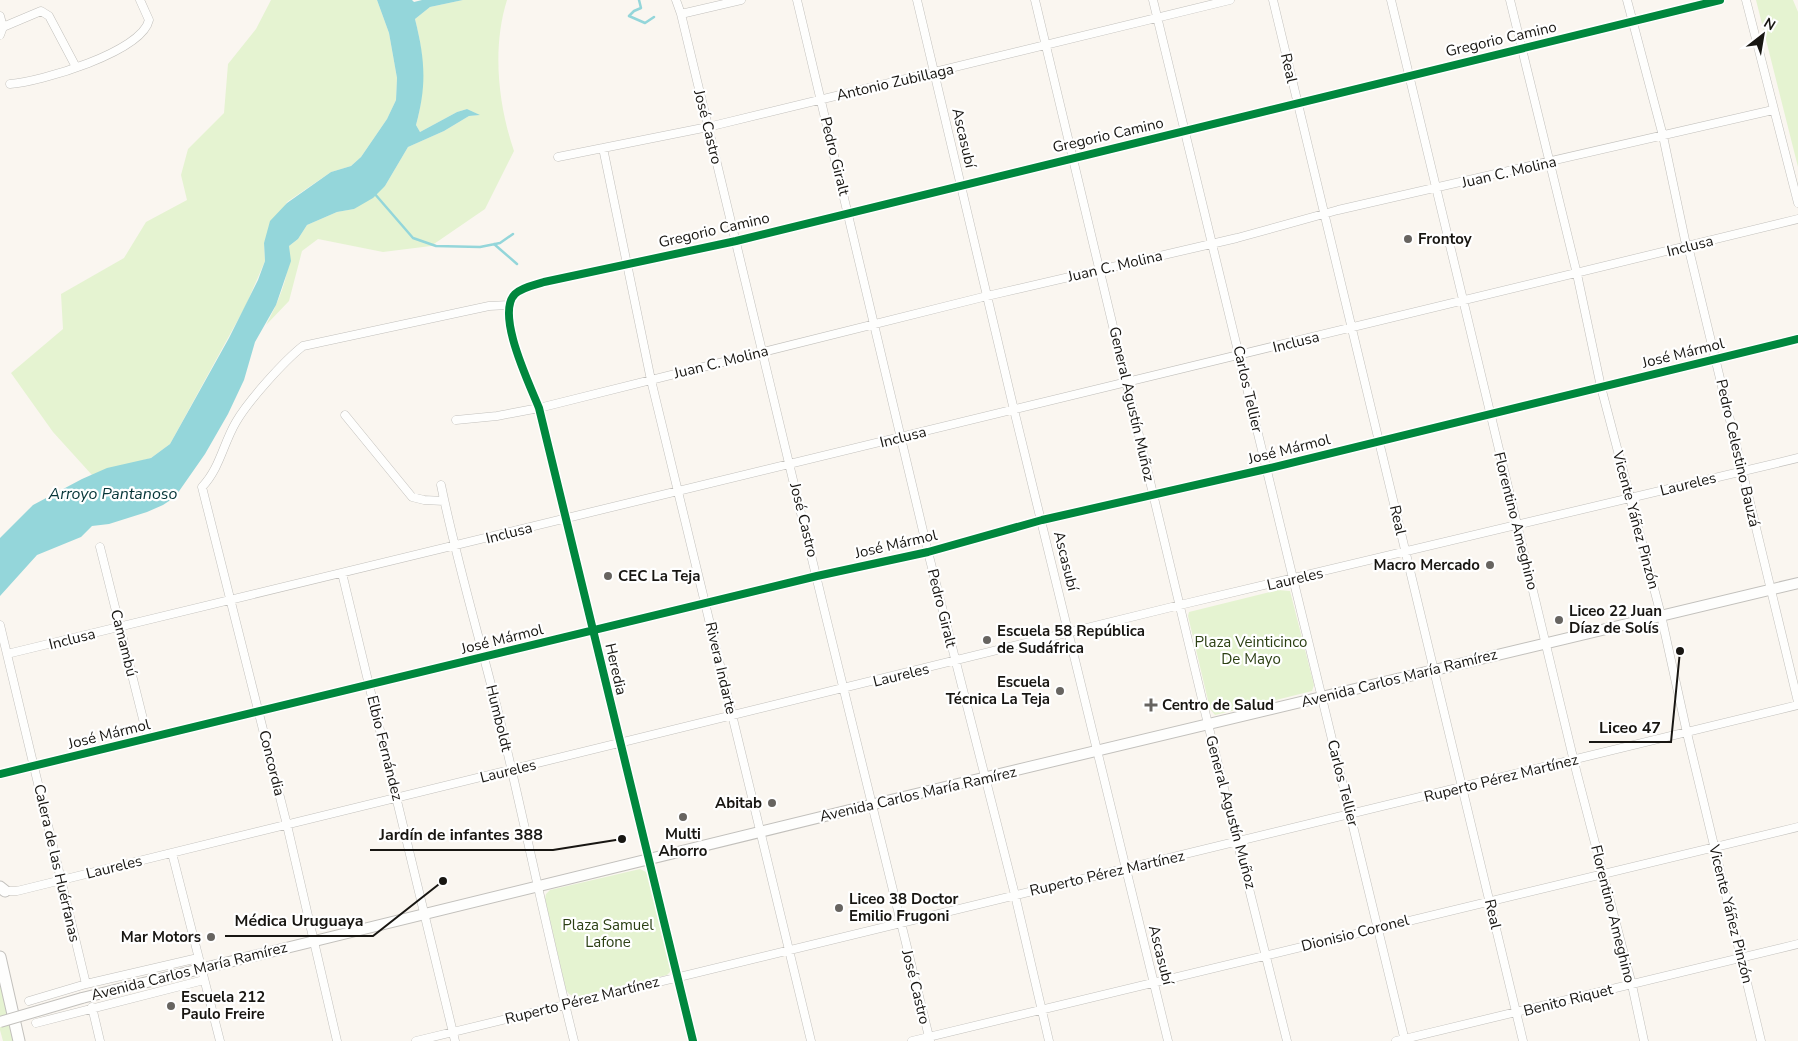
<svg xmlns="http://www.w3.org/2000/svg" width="1798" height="1041" viewBox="0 0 1798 1041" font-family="'Nunito Sans',sans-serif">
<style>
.green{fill:#e5f3d1}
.water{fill:#94d6da}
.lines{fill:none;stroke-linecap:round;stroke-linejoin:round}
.stream{stroke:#94d6da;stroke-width:2.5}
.minor-casing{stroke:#c2c0bc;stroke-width:9}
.major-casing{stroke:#c2c0bc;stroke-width:12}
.highway-casing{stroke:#c2c0bc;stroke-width:13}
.minor{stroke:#fefefd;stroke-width:8}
.major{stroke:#fefefd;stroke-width:10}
.highway{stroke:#fefefd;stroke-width:11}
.major-bridge-casing{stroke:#c2c0bc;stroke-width:12;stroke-linecap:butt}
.major-bridge{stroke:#fefefd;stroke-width:10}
.cycleway-casing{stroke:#fff;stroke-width:11}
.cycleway{stroke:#00873e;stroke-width:8}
.poi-dot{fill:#676460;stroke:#fff;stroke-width:2}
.labels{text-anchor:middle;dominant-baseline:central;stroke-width:4.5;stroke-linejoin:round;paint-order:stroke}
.street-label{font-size:15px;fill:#181612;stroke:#fff}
.poi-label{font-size:15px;font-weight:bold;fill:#181612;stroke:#fff;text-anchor:start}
.park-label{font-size:15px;fill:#2b3f13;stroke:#fff}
.water-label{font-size:16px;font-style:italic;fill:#053538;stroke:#fff}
.leader{fill:none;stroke:#181612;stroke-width:2}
.callout-dot{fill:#181612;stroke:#fff;stroke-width:2}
.callout-label{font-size:16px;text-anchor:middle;font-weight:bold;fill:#181612;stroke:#fff;stroke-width:4.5;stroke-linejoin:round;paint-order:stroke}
</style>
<rect width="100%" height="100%" fill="#faf6f0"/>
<path class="green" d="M271 0H377L389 33 397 78 396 100 387 119 361 157 351 166 331 172 287 202 264 243 265 261 246 305 170 444 151 458 92 475 53 432 11 373 63 329 61 294 124 258 146 222 187 200 181 175 188 149 224 113 228 64 256 29Z
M463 0H507C492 48 498 104 514 151L485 209 431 246 383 252 318 239 302 251 289 301 266 325C279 301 291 273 289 246L298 239 307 225 337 212 354 209 385 186 408 147 444 131 469 116 479 115 467 109 457 112 420 132 416 125C426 91 424 53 415 19L430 7Z
M1756 0H1793L1798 12V167Z
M1278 590 1290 591 1314 685 1312 691 1215 715 1210 709 1188 616 1189 612Z
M640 869 648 873 671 971 667 975 576 997 569 994 566 990 545 899 546 894 550 890Z
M0 979 15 1041H3L0 1030Z"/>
<path class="water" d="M377 0H412L414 2 422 0H463L430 7 415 19C425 59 427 85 416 125L420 132 457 112 467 109 480 115 469 116 444 131 408 147 385 186 373 198 354 209 337 212 307 225 298 239 289 246 291 261 276 305 255 342 244 380 228 414 205 454 175 497 163 505 147 512 109 524 92 526 81 537 37 555 0 596V538L33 505 82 479 107 468 151 458 170 444 229 338 258 280 265 261 264 243 270 221 287 203 331 172 351 166 361 157 387 119 396 100 397 78 389 33Z"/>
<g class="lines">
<path class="stream" d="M639 0 641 8 634 11 629 16 645 23 654 17
M374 193 413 238 436 246 480 247 500 243 513 234
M494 244 517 264"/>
<defs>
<path id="minor" d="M676 0 681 14C763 357 845 699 930 1041
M797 0 928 552 1015 895 1049 1041
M917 0 1014 410 1168 1041
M1035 0 1208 724 1287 1041
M1153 0 1405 1041
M1273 0 1523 1041
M1391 0 1577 774 1632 985 1644 1041
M1510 0 1577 274 1601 387 1661 615 1687 733 1761 1041
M1627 0 1663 136 1685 240 1690 254 1798 702
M1746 0 1798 203
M681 14 741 0
M0 16 3 27 0 35
M3 27 41 11 49 16 76 67
M10 84C40 82 142 52 149 20L140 0
M603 148 651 380 811 1041
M558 157 708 127 1230 0
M345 415 412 497 424 500 444 501
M456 420 497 416 539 408 987 296 1237 238 1338 210 1773 110
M441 485C457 563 480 639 499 716 525 824 547 933 574 1041
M100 547 148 739
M342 573 455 1041
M0 625 86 984
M7 654 1798 219
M0 774 817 576 928 552 1042 520 1266 469 1798 339
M172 853 220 1041
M5 891H17L1180 605 1798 458
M29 1001 86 984 198 958
M92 1007 100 1041
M36 1023 204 980
M337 1041 287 825 202 487C220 468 223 444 236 422 248 401 284 361 303 346L489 306 509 305
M416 1041 1798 705
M693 1041 539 408C530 385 495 314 515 294 522 287 535 285 544 282L736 241 1720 0
M912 1041 1798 827
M1396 1041 1798 944"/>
<path id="major" d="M82 998 870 805 1798 583"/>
<path id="highway" d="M0 887 5 891
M0 957 19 1041"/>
</defs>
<use href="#minor" class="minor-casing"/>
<use href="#major" class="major-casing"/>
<use href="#highway" class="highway-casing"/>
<use href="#minor" class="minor"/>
<use href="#major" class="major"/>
<use href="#highway" class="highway"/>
<defs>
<path id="major-bridge" d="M0 1022 82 998"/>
</defs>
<use href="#major-bridge" class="major-bridge-casing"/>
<use href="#major-bridge" class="major-bridge"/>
<defs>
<path id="cycleway" d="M0 774 817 576 928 552 1042 520 1266 469 1798 339
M693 1041 539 408C530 385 495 314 515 294 522 287 535 285 544 282L736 241 1720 0"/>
</defs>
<use href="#cycleway" class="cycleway-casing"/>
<use href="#cycleway" class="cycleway"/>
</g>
<g class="poi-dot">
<circle cx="1408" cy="239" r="5"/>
<circle cx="1490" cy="565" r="5"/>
<circle cx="608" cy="576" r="5"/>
<circle cx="1559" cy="620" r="5"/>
<circle cx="987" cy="640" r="5"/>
<circle cx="1060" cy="691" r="5"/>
<path d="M1148.5 697.5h5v5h5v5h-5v5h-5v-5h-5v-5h5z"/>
<circle cx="772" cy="803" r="5"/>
<circle cx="683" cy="817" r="5"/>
<circle cx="839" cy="908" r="5"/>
<circle cx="211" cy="937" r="5"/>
<circle cx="171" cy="1006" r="5"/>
</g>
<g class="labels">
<g class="street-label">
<text transform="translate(1501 39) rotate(-13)">Gregorio Camino</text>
<text transform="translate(1289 68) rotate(77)">Real</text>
<text transform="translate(895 82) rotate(-13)">Antonio Zubillaga</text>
<text transform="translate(708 127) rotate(76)">José Castro</text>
<text transform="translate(1108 135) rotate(-13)">Gregorio Camino</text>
<text transform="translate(964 138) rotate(77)">Ascasubí</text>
<text transform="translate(835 156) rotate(76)">Pedro Giralt</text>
<text transform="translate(1509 172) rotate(-13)">Juan C. Molina</text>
<text transform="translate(714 230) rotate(-13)">Gregorio Camino</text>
<text transform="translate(1690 246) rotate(-14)">Inclusa</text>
<text transform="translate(1115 266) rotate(-13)">Juan C. Molina</text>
<text transform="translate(1296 342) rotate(-14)">Inclusa</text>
<text transform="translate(1683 353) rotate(-14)">José Mármol</text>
<text transform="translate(721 362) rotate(-14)">Juan C. Molina</text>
<text transform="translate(1248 389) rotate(77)">Carlos Tellier</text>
<text transform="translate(1132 404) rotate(77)">General Agustín Muñoz</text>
<text transform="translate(903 437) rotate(-14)">Inclusa</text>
<text transform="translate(1289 449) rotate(-14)">José Mármol</text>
<text transform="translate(1738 453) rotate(77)">Pedro Celestino Bauzá</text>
<text transform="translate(1688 484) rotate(-14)">Laureles</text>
<text transform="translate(804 520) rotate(76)">José Castro</text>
<text transform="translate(1398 520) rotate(77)">Real</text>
<text transform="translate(1636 520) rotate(75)">Vicente Yáñez Pinzón</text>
<text transform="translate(1516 521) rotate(76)">Florentino Ameghino</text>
<text transform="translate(509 533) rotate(-14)">Inclusa</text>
<text transform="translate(896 544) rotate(-13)">José Mármol</text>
<text transform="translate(1066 561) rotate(76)">Ascasubí</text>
<text transform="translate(1295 579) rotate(-13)">Laureles</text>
<text transform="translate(942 608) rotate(76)">Pedro Giralt</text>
<text transform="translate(72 639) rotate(-14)">Inclusa</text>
<text transform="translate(502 639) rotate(-14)">José Mármol</text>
<text transform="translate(124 643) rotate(76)">Camambú</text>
<text transform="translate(721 668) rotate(77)">Rivera Indarte</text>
<text transform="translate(616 669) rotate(77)">Heredia</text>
<text transform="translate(901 675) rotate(-14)">Laureles</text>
<text transform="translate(1399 678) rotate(-14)">Avenida Carlos María Ramírez</text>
<text transform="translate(499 718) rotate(76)">Humboldt</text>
<text transform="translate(109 734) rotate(-14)">José Mármol</text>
<text transform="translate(385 748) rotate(76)">Elbio Fernández</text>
<text transform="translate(272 763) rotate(76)">Concordia</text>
<text transform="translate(508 771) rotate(-14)">Laureles</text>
<text transform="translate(1501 778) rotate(-14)">Ruperto Pérez Martínez</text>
<text transform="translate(1343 783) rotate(76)">Carlos Tellier</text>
<text transform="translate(918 794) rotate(-13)">Avenida Carlos María Ramírez</text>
<text transform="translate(1231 812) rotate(75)">General Agustín Muñoz</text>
<text transform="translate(57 863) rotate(77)">Calera de las Huérfanas</text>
<text transform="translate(114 867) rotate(-14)">Laureles</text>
<text transform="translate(1107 873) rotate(-13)">Ruperto Pérez Martínez</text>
<text transform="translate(1493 914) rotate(77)">Real</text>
<text transform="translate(1613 914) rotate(76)">Florentino Ameghino</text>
<text transform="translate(1731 914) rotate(76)">Vicente Yáñez Pinzón</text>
<text transform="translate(1355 933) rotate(-14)">Dionisio Coronel</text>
<text transform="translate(1161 955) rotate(76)">Ascasubí</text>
<text transform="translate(189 971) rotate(-14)">Avenida Carlos María Ramírez</text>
<text transform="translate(916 987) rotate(76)">José Castro</text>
<text transform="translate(582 1000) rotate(-14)">Ruperto Pérez Martínez</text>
<text transform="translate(1568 1000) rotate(-14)">Benito Riquet</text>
</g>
<g class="poi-label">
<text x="1418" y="239">Frontoy</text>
<text x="1480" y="565" text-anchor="end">Macro Mercado</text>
<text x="618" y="576">CEC La Teja</text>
<text x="1569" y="611">Liceo 22 Juan<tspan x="1569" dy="17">Díaz de Solís</tspan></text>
<text x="997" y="631">Escuela 58 República<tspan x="997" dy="17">de Sudáfrica</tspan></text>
<text x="1050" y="682" text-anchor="end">Escuela<tspan x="1050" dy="17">Técnica La Teja</tspan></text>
<text x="1162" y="705">Centro de Salud</text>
<text x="762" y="803" text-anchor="end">Abitab</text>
<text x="683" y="834" text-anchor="middle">Multi<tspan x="683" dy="17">Ahorro</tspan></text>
<text x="849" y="899">Liceo 38 Doctor<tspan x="849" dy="17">Emilio Frugoni</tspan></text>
<text x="201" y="937" text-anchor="end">Mar Motors</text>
<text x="181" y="997">Escuela 212<tspan x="181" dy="17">Paulo Freire</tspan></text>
</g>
<g class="park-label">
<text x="1251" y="642">Plaza Veinticinco<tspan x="1251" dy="17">De Mayo</tspan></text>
<text x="608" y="925">Plaza Samuel<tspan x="608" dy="17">Lafone</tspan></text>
</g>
<g class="water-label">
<text x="113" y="494">Arroyo Pantanoso</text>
</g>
</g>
<path class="leader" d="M1680 651L1671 742H1589M622 839L553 850H370M443 881L373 936H225"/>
<g class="callout-dot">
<circle cx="1680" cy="651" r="5"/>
<circle cx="622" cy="839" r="5"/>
<circle cx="443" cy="881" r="5"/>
</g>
<g class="callout-label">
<text x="1630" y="733">Liceo 47</text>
<text x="461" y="840">Jardín de infantes 388</text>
<text x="299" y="926">Médica Uruguaya</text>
</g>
<g transform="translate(1763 35) rotate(31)" stroke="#ffffff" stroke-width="4" paint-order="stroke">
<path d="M0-4L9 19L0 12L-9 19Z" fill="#181612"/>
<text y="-8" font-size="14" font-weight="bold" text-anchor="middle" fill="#181612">N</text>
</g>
</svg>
